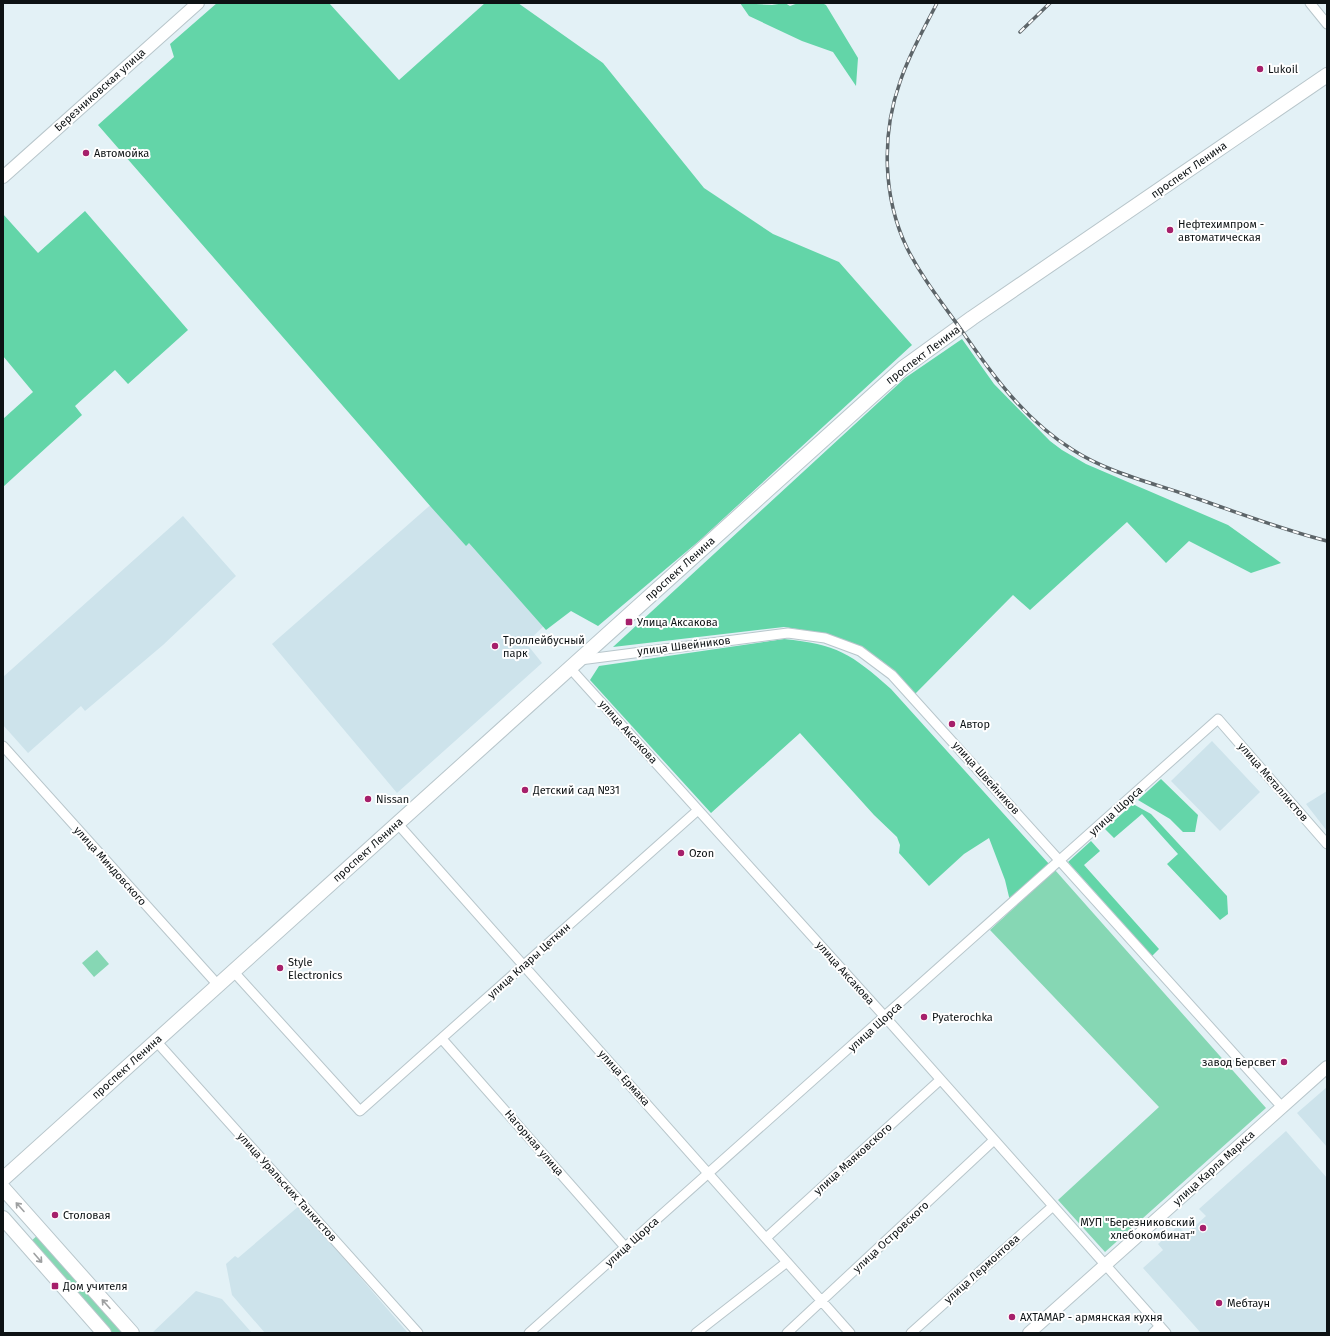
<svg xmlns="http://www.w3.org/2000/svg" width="1330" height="1336" viewBox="0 0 1330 1336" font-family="'Fira Sans',sans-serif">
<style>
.built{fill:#cde3eb}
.green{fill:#86d7b4}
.forest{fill:#63d5a8}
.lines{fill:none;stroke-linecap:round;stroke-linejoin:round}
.street-casing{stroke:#b8c6cb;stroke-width:11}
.secondary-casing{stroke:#b8c6cb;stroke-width:14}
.primary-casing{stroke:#b8c6cb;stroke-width:16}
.street{stroke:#fff;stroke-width:9}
.secondary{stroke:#fff;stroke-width:12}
.primary{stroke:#fff;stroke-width:14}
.rail-casing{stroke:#5d6569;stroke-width:3.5}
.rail{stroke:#fff;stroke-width:2;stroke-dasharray:6;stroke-linecap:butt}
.oneway{stroke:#9ea0a1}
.poi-dot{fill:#a6206b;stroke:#fff;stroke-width:1.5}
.labels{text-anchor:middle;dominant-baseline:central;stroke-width:4;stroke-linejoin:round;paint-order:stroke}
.poi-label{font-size:11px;fill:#0d1214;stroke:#fff;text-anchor:start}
.street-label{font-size:11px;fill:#0d1214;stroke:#fff}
</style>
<rect width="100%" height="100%" fill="#e3f1f6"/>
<path class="built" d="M435 501 545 625 526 643 542 663 397 793 272 644Z
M183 516 236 576 163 645 85 711 81 706 28 753 3 725V677Z
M1212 741 1260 792 1220 831 1171 781Z
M1327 791V831L1306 804Z
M1327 1087V1147L1297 1113Z
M1286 1131 1327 1178V1333H1201L1143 1268 1163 1250 1158 1244 1178 1226 1186 1234 1206 1216 1199 1209Z
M299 1206 408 1333H265L232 1295 226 1264 235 1256 238 1258Z
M196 1291 222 1299 252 1333H152Z"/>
<path class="green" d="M1055 870 1266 1108 1105 1252 1058 1200 1159 1107 990 930Z
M97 950 109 964 94 977 82 963Z
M39 1234 121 1329 120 1333H110L30 1242Z"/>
<path class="forest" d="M217 3H329L399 80 485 3H518L603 63 704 188 773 234 839 262 912 345 699 541 598 626 571 611 546 630 469 543 466 546 431 507 98 125 174 57 170 44Z
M740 3 772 5 785 3 790 6C800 2 817 0 826 5L858 58 856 86 833 52 802 41 749 16Z
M85 211 188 330 128 384 115 370 75 406 82 415 3 487V419L33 392 3 356V214L38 253Z
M962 339 994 384 1050 441 1062 450 1086 464 1228 525 1281 563 1251 573 1189 541 1166 563 1127 522 1030 610 1013 595 915 694 882 661 847 642 816 632 784 627 613 647 905 378Z
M784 639C836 644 852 654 891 689L1049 864 1010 901 1005 880 989 838 964 854 929 886 899 853 900 845 897 837 874 815 800 733 711 813 590 680 599 666Z
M1161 779 1198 815 1195 832H1183L1170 819 1138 800Z
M1133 804 1151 814 1227 896 1228 914 1220 920 1167 864 1178 854 1142 814 1114 838 1105 829Z
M1091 841 1100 851 1084 865 1159 949 1152 956 1068 862Z"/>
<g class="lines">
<defs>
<path id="street" d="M1310 3 1327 24
M580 660 788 633 825 638 860 651 892 675 1282 1107
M570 668 886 1018 1166 1333
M3 746 218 985
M397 823 850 1333
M233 971 360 1111 698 810
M442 1039 626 1248
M156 1041 418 1333
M766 1238 940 1080
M529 1333 1218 719 1327 844
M696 1333 787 1262
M787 1333 994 1140
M911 1333 1053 1206
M1153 1333 1160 1326"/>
<path id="secondary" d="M3 177 198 3
M1029 1333 1327 1067"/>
<path id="primary" d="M3 1179 903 368 972 318 1327 75
M3 1188 132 1333
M3 1218 104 1333"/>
</defs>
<use href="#street" class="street-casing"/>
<use href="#secondary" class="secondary-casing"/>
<use href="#primary" class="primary-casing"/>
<use href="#street" class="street"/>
<use href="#secondary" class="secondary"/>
<use href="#primary" class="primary"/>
<defs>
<path id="rail" d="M937 3C924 29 909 54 900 82 881 135 883 198 907 248 922 278 943 304 962 331 993 376 1026 421 1073 450 1107 472 1149 482 1187 495 1233 511 1280 529 1327 541
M1020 32 1050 3"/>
</defs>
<use href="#rail" class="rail-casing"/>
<use href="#rail" class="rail"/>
</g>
<defs><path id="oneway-shaft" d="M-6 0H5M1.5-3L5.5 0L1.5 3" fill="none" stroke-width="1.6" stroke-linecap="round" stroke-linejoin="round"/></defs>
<g class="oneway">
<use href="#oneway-shaft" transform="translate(20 1207) rotate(-132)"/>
<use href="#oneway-shaft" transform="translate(38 1258) rotate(49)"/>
<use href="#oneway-shaft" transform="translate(106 1304) rotate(-132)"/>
</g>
<g class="poi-dot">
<circle cx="1260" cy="69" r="4"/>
<circle cx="86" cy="153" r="4"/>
<circle cx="1170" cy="230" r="4"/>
<rect x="625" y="618" width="8" height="8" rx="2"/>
<circle cx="495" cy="646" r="4"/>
<circle cx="952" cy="724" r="4"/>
<circle cx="525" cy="790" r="4"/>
<circle cx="368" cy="799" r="4"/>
<circle cx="681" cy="853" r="4"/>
<circle cx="280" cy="968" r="4"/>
<circle cx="924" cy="1017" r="4"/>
<circle cx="1284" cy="1062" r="4"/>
<circle cx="55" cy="1215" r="4"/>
<circle cx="1203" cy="1228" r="4"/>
<rect x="51" y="1282" width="8" height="8" rx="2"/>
<circle cx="1219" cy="1303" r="4"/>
<circle cx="1012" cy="1317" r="4"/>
</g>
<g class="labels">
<g class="poi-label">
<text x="1268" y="69">Lukoil</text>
<text x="94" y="153">Автомойка</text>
<text x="1178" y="224">Нефтехимпром -<tspan x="1178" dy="13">автоматическая</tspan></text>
<text x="637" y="622">Улица Аксакова</text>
<text x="503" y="640">Троллейбусный<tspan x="503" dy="13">парк</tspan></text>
<text x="960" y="724">Автор</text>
<text x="533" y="790">Детский сад №31</text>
<text x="376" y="799">Nissan</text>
<text x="689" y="853">Ozon</text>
<text x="288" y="962">Style<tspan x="288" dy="13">Electronics</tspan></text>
<text x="932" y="1017">Pyaterochka</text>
<text x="1276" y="1062" text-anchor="end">завод Берсвет</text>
<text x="63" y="1215">Столовая</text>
<text x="1195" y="1222" text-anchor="end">МУП "Березниковский<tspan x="1195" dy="13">хлебокомбинат"</tspan></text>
<text x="63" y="1286">Дом учителя</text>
<text x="1227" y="1303">Мебтаун</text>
<text x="1020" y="1317">АХТАМАР - армянская кухня</text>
</g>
<g class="street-label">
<text transform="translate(100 90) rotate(-42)">Березниковская улица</text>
<text transform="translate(1189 170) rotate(-35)">проспект Ленина</text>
<text transform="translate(923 355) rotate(-37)">проспект Ленина</text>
<text transform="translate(680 569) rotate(-42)">проспект Ленина</text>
<text transform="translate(684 646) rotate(-7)">улица Швейников</text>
<text transform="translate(628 732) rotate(48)">улица Аксакова</text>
<text transform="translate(986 778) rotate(48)">улица Швейников</text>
<text transform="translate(1273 782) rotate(49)">улица Металлистов</text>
<text transform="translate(1116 811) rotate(-42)">улица Щорса</text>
<text transform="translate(368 850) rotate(-42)">проспект Ленина</text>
<text transform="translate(110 866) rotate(48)">улица Миндовского</text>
<text transform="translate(529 961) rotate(-42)">улица Клары Цеткин</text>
<text transform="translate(845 973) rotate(48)">улица Аксакова</text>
<text transform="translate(875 1027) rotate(-42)">улица Щорса</text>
<text transform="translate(127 1067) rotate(-42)">проспект Ленина</text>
<text transform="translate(624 1078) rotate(48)">улица Ермака</text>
<text transform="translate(534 1143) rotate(49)">Нагорная улица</text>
<text transform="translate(853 1159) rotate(-42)">улица Маяковского</text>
<text transform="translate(1214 1168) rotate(-42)">улица Карла Маркса</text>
<text transform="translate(287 1187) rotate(48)">улица Уральских Танкистов</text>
<text transform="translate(891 1237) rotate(-43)">улица Островского</text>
<text transform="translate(632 1242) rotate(-42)">улица Щорса</text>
<text transform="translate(982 1269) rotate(-42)">улица Лермонтова</text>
</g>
</g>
<rect width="1330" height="1336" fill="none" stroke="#0d1214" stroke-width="8"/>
</svg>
